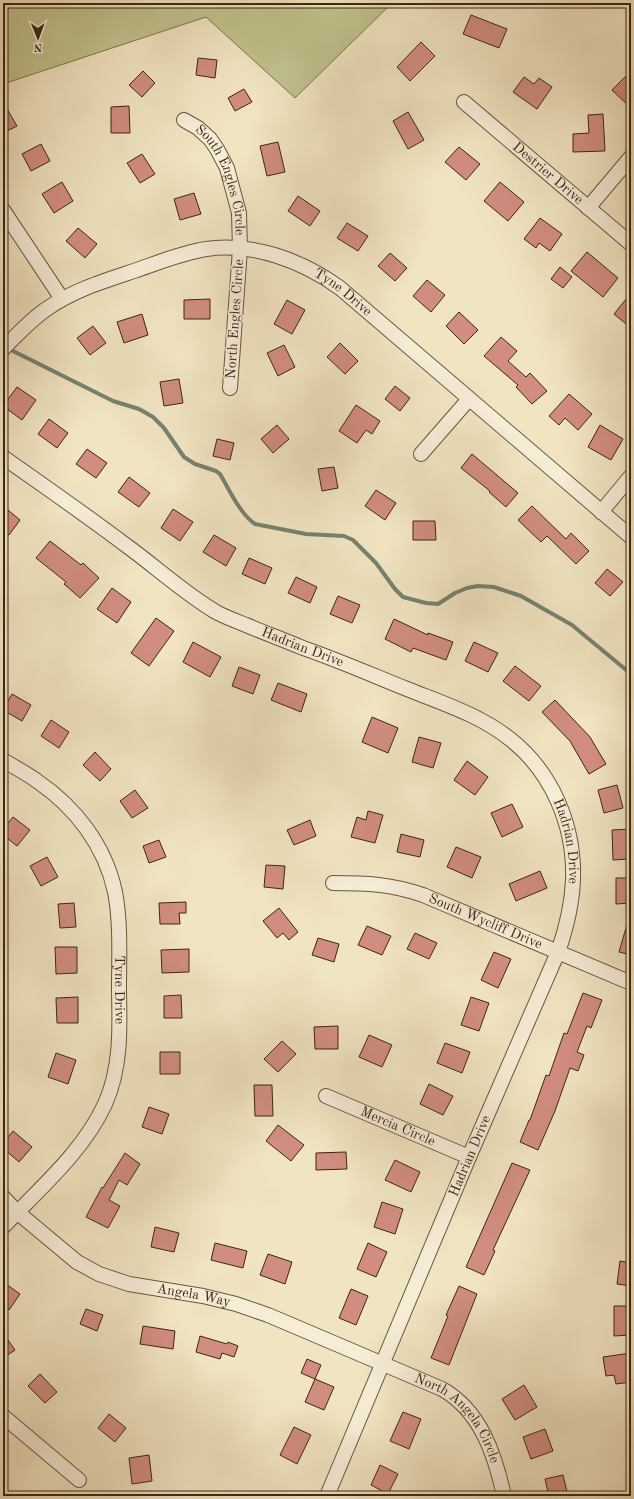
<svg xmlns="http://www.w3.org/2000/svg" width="634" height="1499" viewBox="0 0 634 1499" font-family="'Old Standard TT',serif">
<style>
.green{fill:#c1c28e;stroke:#7e7450}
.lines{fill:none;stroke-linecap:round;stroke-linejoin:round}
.stream{stroke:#76826f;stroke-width:4}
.building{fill:#d18d80;stroke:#3c2613}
.minor-casing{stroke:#69563e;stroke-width:16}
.minor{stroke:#f6edd7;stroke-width:14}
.labels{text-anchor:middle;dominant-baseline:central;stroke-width:3;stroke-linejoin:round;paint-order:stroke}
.street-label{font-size:14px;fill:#3c2613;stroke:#f6edd7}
</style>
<rect width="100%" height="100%" fill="#f1e4c1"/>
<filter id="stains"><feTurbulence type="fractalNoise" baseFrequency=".005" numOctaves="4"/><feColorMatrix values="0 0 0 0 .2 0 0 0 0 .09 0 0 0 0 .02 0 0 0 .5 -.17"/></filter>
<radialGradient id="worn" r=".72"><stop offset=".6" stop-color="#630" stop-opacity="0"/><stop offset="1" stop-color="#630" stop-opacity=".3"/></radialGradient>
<path class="green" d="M3 3H392L295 98 206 17 3 84Z"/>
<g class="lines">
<path class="stream" d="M7 348 113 401 139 409 153 417 164 428 184 457 195 464 216 471 220 474C229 489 240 514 255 524L306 534 344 536 353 540 376 563 395 589 403 597 426 603 438 604 455 593 467 588 478 586 494 587 521 596 572 625 631 674"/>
</g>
<path class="building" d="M471 15 507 29 499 48 463 34Z
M421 42 435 56 410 81 397 67Z
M198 58 217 60 215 78 196 75Z
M143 71 155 83 142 97 129 85Z
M631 71V108L612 90Z
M524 77 534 84 539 78 552 87 537 109 513 92Z
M244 89 252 102 235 111 228 98Z
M3 102 17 126 3 133Z
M129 106 130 133H111V107Z
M408 112 424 140 408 149 393 121Z
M603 114 605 151 573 152V134L589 133 588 115Z
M278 142 285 172 267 176 260 146Z
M41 144 50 161 31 171 22 154Z
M459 147 480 164 466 180 445 162Z
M142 154 155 174 140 183 127 163Z
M62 182 73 201 54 213 42 194Z
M500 182 524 202 508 221 484 201Z
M194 193 201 214 180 220 174 199Z
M298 196 320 211 310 226 288 211Z
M540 218 562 234 550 251 539 243 536 248 524 239Z
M347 223 368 236 358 251 337 238Z
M78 228 97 244 85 258 66 241Z
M587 252 618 278 603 297 571 271Z
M390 253 407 268 395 281 378 266Z
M560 267 572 277 563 288 551 279Z
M427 280 445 295 431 312 413 296Z
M631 293V328L614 314Z
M210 299V319H184V300Z
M287 300 305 310 292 334 274 324Z
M459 312 478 330 464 344 446 326Z
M142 314 148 335 124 343 117 322Z
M93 326 106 343 90 355 77 338Z
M501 337 517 351 508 361 526 377 530 373 547 391 532 404 516 387 518 385 484 356Z
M340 343 358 361 345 374 327 357Z
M284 345 295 367 278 376 267 353Z
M179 379 183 403 164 406 160 382Z
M395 386 410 398 400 411 385 399Z
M17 387 36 400 22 420 3 406Z
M569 394 592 414 578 430 565 418 559 425 549 416Z
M356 405 380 421 372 434 366 430 357 443 339 431Z
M49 419 68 433 57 448 38 434Z
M277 425 289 439 273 453 261 439Z
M600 425 623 439 611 460 588 447Z
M217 439 234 443 230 460 213 456Z
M87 449 107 463 96 478 76 464Z
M472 454 518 493 506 507 489 492 490 491 461 468Z
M334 467 338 488 322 491 318 469Z
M129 477 150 493 139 507 118 492Z
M376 490 396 503 385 520 365 506Z
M3 506 20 520 9 535 3 530Z
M532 506 566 539 571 533 589 551 576 564 547 536 541 542 518 520Z
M173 509 193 522 180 541 161 528Z
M413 521H435L436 540H413Z
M214 535 236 548 226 566 203 552Z
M50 541 81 565 83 563 99 578 80 598 64 584 66 582 36 558Z
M249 558 272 568 265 584 242 574Z
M607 569 623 582 610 596 595 583Z
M296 577 317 587 310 603 288 593Z
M112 588 131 602 117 623 97 609Z
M338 596 360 605 352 623 330 614Z
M156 618 174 631 149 666 131 653Z
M394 619 428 635V633L453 642 446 660 413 648 411 652 385 639Z
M193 642 221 657 210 677 183 662Z
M474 642 498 653 488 672 465 661Z
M515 666 541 686 529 701 503 681Z
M239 667 260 675 253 694 232 686Z
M278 683 307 694 301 712 271 700Z
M12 694 31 705 22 721 3 710Z
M555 700 590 737 606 764 589 774 570 741 542 712Z
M372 717 398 728 388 753 362 742Z
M51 720 69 732 59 748 41 736Z
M419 737 441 743 433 768 412 762Z
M95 752 111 769 100 781 83 765Z
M467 761 488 777 475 795 454 780Z
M617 785 623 808 604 813 598 790Z
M135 790 148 808 132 818 120 801Z
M512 804 523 827 502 837 491 813Z
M368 811 383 815 375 843 351 837 357 817 366 820Z
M13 817 30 830 17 846 3 835V829Z
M310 820 316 836 294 845 287 830Z
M631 829V859L613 860 612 830Z
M401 834 424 840 420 857 397 852Z
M159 840 166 857 149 863 143 846Z
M456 847 481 857 472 878 447 867Z
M47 857 58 877 41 886 30 866Z
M266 865 285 866 283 889 264 887Z
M540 871 547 888 516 901 509 884Z
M616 878H631V903L616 904Z
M186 902V913H179L180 924H160L159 903Z
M74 903 76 927 60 928 58 904Z
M279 908 298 932 289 940 283 933 277 938 263 921Z
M628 921H631V955L619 952Z
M367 926 391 936 382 955 358 945Z
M415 933 437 943 429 959 407 949Z
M318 938 339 944 334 962 312 955Z
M55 947H77V973L56 974Z
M189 949V972L162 973 161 950Z
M494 952 511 959 498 988 481 980Z
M583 993 602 1000 591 1028 587 1026 577 1052 584 1055 578 1071 570 1068 555 1111 538 1150 520 1142 529 1120H530L546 1075 549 1076 564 1033 567 1034Z
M181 995 182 1018H164V996Z
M78 997V1023H57L56 998Z
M471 997 489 1003 479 1031 461 1025Z
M338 1026V1049H315L314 1027Z
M369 1035 392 1045 382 1067 359 1057Z
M282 1041 296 1054 278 1072 264 1059Z
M445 1043 470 1052 462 1073 437 1063Z
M160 1052H180V1074H160Z
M56 1053 76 1060 68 1084 48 1077Z
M429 1084 453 1096 443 1115 420 1104Z
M254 1085H272L273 1116H255Z
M149 1107 169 1114 162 1134 142 1127Z
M278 1125 304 1145 291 1161 266 1141Z
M13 1131 32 1147 19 1162 3 1148V1143Z
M346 1152 347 1169 316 1170V1153Z
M125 1153 140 1164 127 1185 119 1180 109 1200 120 1206 108 1228 86 1217 102 1187 103 1188Z
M395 1160 420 1172 411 1192 385 1180Z
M512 1163 530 1170 493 1250 495 1251 484 1275 466 1267Z
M382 1202 403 1209 395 1234 374 1227Z
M155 1227 179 1233 174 1252 151 1247Z
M215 1243 247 1251 243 1268 211 1260Z
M368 1243 387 1252 376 1277 357 1269Z
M268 1254 292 1262 285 1284 260 1275Z
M620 1261 631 1263V1286L617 1284Z
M3 1282 20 1294 9 1310 3 1306Z
M459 1286 477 1294 449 1365 431 1358 448 1316 446 1315Z
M351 1289 368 1296 356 1325 339 1318Z
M614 1306H631V1335L614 1336Z
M86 1309 103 1315 97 1331 80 1324Z
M143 1326 175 1331 173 1349 140 1344Z
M3 1333 15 1350 3 1358Z
M200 1336 227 1344 228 1342 238 1346 234 1357 222 1353 220 1359 196 1352Z
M631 1353V1382L616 1384 614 1375 606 1376 603 1357Z
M307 1359 321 1365 315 1379 334 1387 324 1410 305 1402 315 1379 301 1373Z
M40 1374 57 1392 45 1403 28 1386Z
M524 1385 537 1407 515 1420 502 1399Z
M403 1412 421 1419 409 1449 390 1441Z
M109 1414 126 1428 115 1442 98 1428Z
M294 1427 311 1435 297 1464 280 1455Z
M545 1429 553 1451 531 1459 523 1437Z
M149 1455 152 1481 132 1484 129 1458Z
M380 1465 398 1474 388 1494 371 1485Z
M563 1475 568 1496H549L545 1479Z"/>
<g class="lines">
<defs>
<g id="minor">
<path id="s1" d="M464 102 631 244"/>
<path id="s2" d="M184 120 198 128 210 139 217 149 227 168 239 213 240 249 230 388"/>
<path d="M588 208 631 157"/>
<path d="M3 210 62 299"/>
<path id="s3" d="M3 349C17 335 31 319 48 308 74 290 104 281 134 271 157 263 181 253 206 249 253 242 303 261 340 288L631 537"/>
<path d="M421 454 469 399"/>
<path id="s4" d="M3 457C44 486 86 515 127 546 156 567 184 593 216 612 225 617 236 621 246 625 265 633 284 640 303 648 338 660 372 675 407 689 442 703 480 715 510 739 552 772 575 826 573 880 572 905 566 929 558 952L469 1157 327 1496"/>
<path d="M601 512 631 476"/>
<path id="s5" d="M3 760C14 767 26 773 37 781 75 807 105 845 115 892 121 923 119 959 119 991 120 1029 121 1069 105 1104 83 1152 39 1189 3 1227"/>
<path id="s6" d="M333 883C367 883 391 884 423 895L631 983"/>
<path id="s7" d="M326 1096 469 1157"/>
<path id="s8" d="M3 1197 17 1212 77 1262 99 1274 129 1284 203 1296 236 1304 268 1315 442 1389C481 1411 495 1455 504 1496"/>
<path d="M3 1416 79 1480"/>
</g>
</defs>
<use href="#minor" class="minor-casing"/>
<use href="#minor" class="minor"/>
</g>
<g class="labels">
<g class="street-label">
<text stroke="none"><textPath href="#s1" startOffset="110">Destrier Drive</textPath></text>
<text stroke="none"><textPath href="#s2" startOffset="75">South Engles Circle</textPath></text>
<text stroke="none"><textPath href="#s3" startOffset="378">Tyne Drive</textPath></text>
<text transform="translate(235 319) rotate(-86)">North Engles Circle</text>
<text stroke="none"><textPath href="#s4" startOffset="357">Hadrian Drive</textPath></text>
<text stroke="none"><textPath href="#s4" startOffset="705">Hadrian Drive</textPath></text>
<text stroke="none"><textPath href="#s6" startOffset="159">South Wycliff Drive</textPath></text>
<text stroke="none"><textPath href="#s5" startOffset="277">Tyne Drive</textPath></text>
<text stroke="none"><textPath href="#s7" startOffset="78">Mercia Circle</textPath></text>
<text transform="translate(470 1156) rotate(-67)">Hadrian Drive</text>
<text stroke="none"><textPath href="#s8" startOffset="221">Angela Way</textPath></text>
<text stroke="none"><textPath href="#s8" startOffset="519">North Angela Circle</textPath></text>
</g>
</g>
<rect width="634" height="1499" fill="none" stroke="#f1e4c1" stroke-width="16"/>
<rect x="4" y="4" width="626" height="1491" fill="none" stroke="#3c2613" stroke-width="2"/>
<rect x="8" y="8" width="618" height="1483" fill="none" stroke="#3c2613"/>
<g transform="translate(38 38) rotate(179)" stroke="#f6edd7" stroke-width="3" paint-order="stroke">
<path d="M0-3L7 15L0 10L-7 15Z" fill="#3c2613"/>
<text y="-6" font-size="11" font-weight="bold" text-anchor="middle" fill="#3c2613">N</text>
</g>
<rect width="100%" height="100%" filter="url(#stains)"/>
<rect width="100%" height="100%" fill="url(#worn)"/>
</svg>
